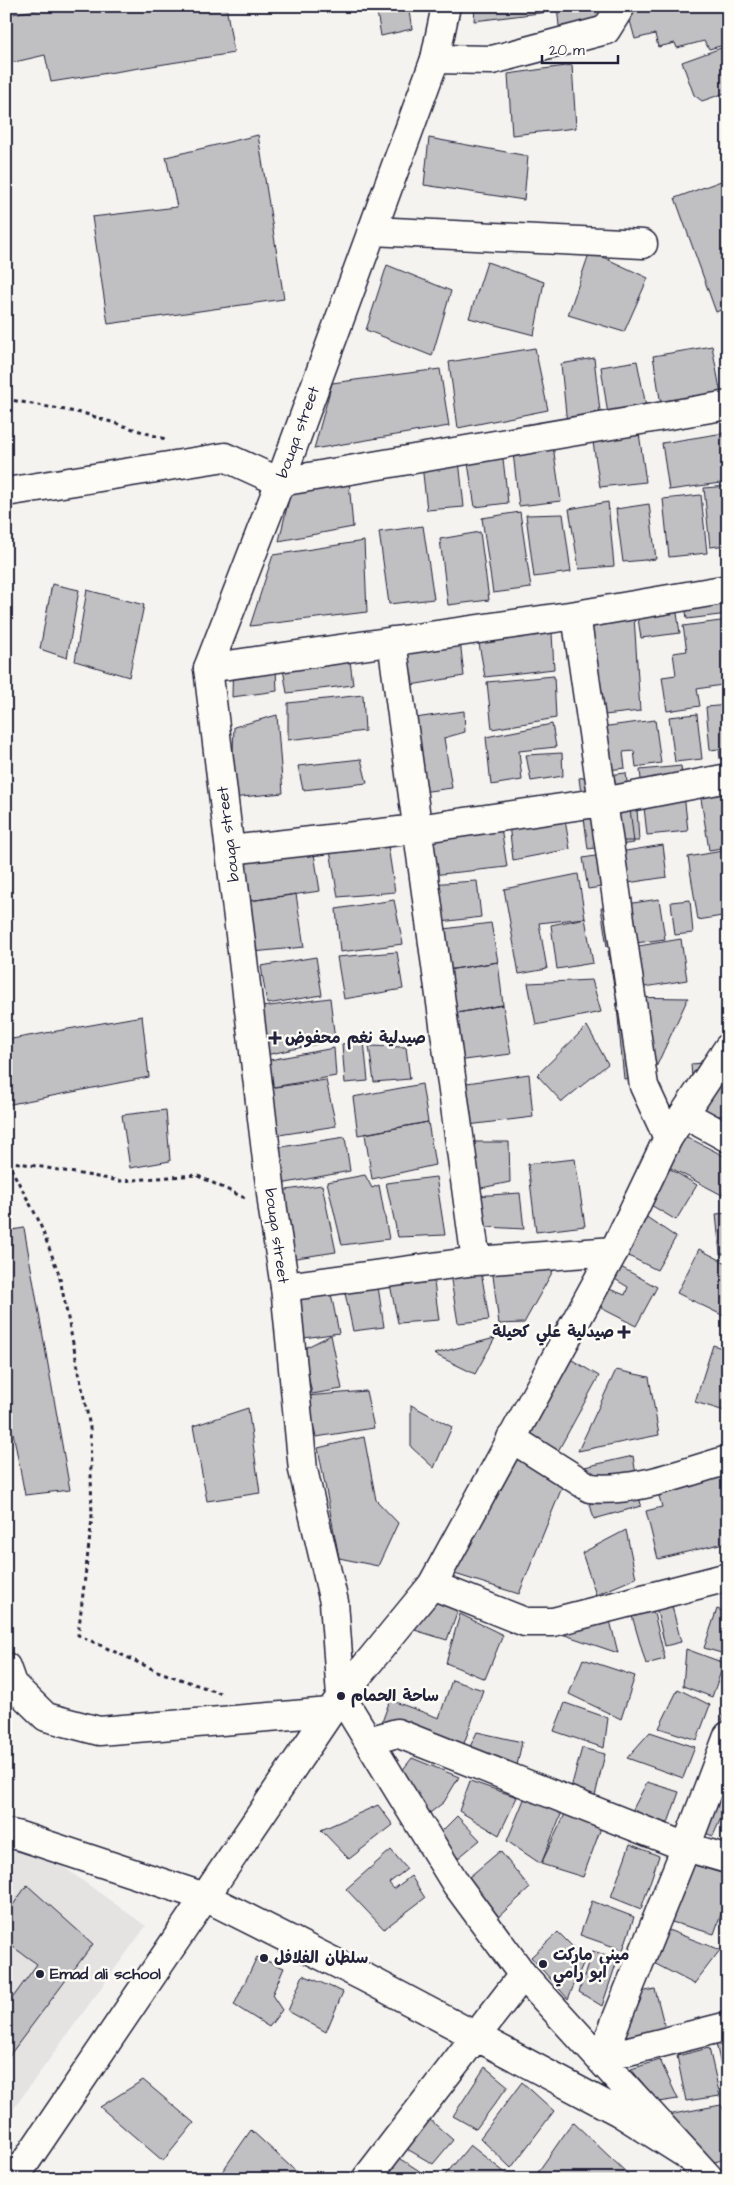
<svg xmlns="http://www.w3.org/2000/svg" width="734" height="2185" viewBox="0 0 734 2185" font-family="'Architects Daughter','Playpen Sans Arabic',sans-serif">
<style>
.built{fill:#e4e3e2}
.building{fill:#c0bfc2;stroke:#22223b}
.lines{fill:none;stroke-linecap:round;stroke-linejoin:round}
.minor-casing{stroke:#22223b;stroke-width:31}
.tertiary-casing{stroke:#22223b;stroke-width:31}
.path{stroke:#22223b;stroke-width:3;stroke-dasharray:4 4;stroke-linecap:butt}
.minor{stroke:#fdfcf7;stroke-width:28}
.tertiary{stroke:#fdfcf7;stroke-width:28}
.poi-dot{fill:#22223b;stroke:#fdfcf7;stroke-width:2}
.labels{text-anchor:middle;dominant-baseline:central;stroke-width:5;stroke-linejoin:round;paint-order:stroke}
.street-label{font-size:16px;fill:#22223b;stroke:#fdfcf7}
.poi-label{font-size:16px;font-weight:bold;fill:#22223b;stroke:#fdfcf7;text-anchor:start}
</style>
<rect width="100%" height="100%" fill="#f4f3ef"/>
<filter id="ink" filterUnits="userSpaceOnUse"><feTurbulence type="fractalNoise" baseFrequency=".02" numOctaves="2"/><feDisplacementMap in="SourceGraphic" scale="10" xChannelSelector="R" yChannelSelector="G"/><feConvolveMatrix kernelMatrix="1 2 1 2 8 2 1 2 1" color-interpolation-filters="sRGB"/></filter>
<g filter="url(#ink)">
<path class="built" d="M6 1826 146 1926 6 2119Z"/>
<path class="building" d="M61 6H226L234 53 51 82 45 55 6 64V15Z
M376 6H408L412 29 381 36Z
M475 6H549L548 12 474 21Z
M557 6H600L601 22 559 26Z
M626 6H652L653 8 661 6H724L728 19V44L709 49 704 41 677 48 675 43 658 47 655 34 635 39Z
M721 48 725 59 728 58V92L702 101 694 95 682 62Z
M572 65 576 128 512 135 508 74Z
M258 135 284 299 108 324 92 217 177 207 166 157Z
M429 138 528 156 524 200 424 185Z
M721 181 728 200V307L716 312 675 198Z
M590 251 648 278 624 332 568 315Z
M487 262 544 282 534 335 469 318Z
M387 265 451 291 432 356 366 330Z
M712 346 722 400 662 411 653 356Z
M535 348 548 410 458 428 449 362Z
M594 358 601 420 567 424 561 364Z
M637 361 647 411 608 415 601 367Z
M440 369 449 426 314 449 332 383Z
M638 426 646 482 600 487 592 436Z
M724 433 728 457V482L669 490 662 443Z
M553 446 561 501 519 506 513 452Z
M502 450 508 503 475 507 467 457Z
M459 460 464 507 427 510 422 465Z
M349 482 353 527 279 541 291 490Z
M728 486V545L710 547 704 488Z
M701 495 707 553 669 557 663 499Z
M608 502 614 566 579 569 569 509Z
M649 504 656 559 623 562 616 509Z
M520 512 531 588 493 593 482 518Z
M563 514 571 572 534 577 526 515Z
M423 526 434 599 389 604 379 532Z
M480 532 489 600 448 605 440 539Z
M364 541 367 612 250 626 273 555Z
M52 584 79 590 67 658 40 649Z
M724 584 728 614 687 619 683 589Z
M673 587 680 633 641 638 634 593Z
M87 590 144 605 129 677 75 661Z
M551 615 554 669 485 677 476 627Z
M634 616 640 711 587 717 572 625Z
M728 620V684L697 689 700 706 667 711 662 677 676 675 673 653 687 651 683 626Z
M458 622 464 676 405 686 399 636Z
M347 636 353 685 287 693 279 645Z
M275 647 277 691 232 697 233 653Z
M554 676 556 718 492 729 487 682Z
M363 695 365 731 288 740V703Z
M728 705V759H720L719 749 710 750 706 707Z
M464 711 465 732 444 738 452 788 413 793 401 720Z
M697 714 702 759 675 762 669 717Z
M277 715 283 793 231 798 234 727Z
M655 720 661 763 636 767 634 751 623 752 625 768 591 772 585 729Z
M552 724 556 747 519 751 522 780 491 785 486 737Z
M562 753 563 776 531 781 526 755Z
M361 759 367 783 303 790 298 766Z
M681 766 688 831 647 835 640 770Z
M728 768V847L709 850 697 773Z
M626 773 634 843 588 849 579 778Z
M636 791 639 841H608L597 794Z
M561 797 570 849 513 860 507 806Z
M498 807 507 867 432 875 419 820Z
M385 826 395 892 338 897 327 833Z
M312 841 320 891 242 902 232 853Z
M663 845 667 877 588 889 583 858Z
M728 850V915L698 920 688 857Z
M578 874 585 918 539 923 547 969 519 974 504 889Z
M477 881 481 917 433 923 427 884Z
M296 894 304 947 253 952 242 902Z
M659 899 665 939 607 947 601 908Z
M394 900 403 944 340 952 336 909Z
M690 900 693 933 675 935 671 902Z
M585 918 593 963 557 969 551 925Z
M491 923 498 962 441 971 436 930Z
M681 939 687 980 615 992 608 951Z
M397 952 403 989 344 999 337 957Z
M316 957 322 995 267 1004 261 966Z
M498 962 503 1005 451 1014 441 971Z
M592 980 601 1012 536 1025 528 983Z
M616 997 688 998 651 1078 624 1079Z
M330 998 335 1040 266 1055 254 1008Z
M503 1005 511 1054 457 1061 451 1014Z
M142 1016 149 1077 6 1105V1040Z
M587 1026 608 1064 562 1102 537 1075Z
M364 1041 368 1081 345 1083 342 1044Z
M369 1046 406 1047 410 1079 374 1082Z
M334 1048 336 1076 268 1088 264 1061Z
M728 1061V1115L695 1118 691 1064Z
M529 1074 533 1117 468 1125 460 1084Z
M326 1080 336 1126 273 1136 268 1088Z
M422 1084 428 1122 358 1135 353 1097Z
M166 1110 170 1161 130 1168 122 1115Z
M428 1122 435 1165 372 1179 365 1134Z
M685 1136 728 1158V1183L722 1195 669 1167Z
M345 1137 350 1171 281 1184 275 1148Z
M467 1142H509L510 1182 472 1190Z
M575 1159 585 1226 536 1232 528 1164Z
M655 1160 697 1185 676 1220 634 1195Z
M365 1175 372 1188 379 1185 389 1239 342 1245 327 1182Z
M436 1177 445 1235 398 1237 386 1183Z
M322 1185 336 1252 290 1259 279 1191Z
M520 1193 524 1229 486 1227 475 1196Z
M629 1205 676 1237 657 1270 610 1247Z
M728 1213V1254H720L716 1214Z
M24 1228 70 1490 25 1495 6 1396V1231Z
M699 1249 728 1264V1318L677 1293Z
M491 1259 559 1260 524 1323 499 1324Z
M480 1265 489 1320 458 1323 449 1268Z
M619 1266 657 1287 636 1326 601 1308 609 1289 625 1295 628 1287 613 1278Z
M432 1267 439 1320 398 1323 387 1270Z
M376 1273 384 1327 353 1331 341 1274Z
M327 1274 339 1333 304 1338 294 1281Z
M331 1335 342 1389 312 1394 303 1349Z
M495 1338 475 1374 434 1354Z
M713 1345 728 1350V1412L695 1402Z
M557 1351 599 1376 558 1451 510 1427Z
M616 1370 649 1377 659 1435 578 1451Z
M366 1391 374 1428 316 1437 306 1396Z
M411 1405 452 1427 434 1468 411 1447Z
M248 1408 260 1493 207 1501 193 1426Z
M364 1437 376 1500 398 1523 378 1566 339 1558 318 1448Z
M507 1449 567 1475 519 1594 445 1571Z
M633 1456 641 1506 594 1519 580 1468Z
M711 1459 716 1478 723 1477 728 1494V1542L658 1559 646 1511 662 1507 653 1474Z
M626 1530 636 1578 596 1595 582 1553Z
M421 1592 460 1604 447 1640 408 1628Z
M669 1594 681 1642 665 1646 654 1598Z
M652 1605 665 1659 646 1664 630 1609Z
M607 1608 618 1653 559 1633Z
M717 1609 728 1613V1655L704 1648Z
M460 1614 503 1635 485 1679 446 1663Z
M686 1649 724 1663 712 1697 683 1686Z
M583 1659 635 1676 621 1719 569 1694Z
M452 1680 483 1690 462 1749 382 1722 390 1700 439 1718Z
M678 1689 710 1705 697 1740 659 1728Z
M565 1703 608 1718 604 1748 554 1731Z
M728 1704V1723L722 1720Z
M477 1732 522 1742 516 1770 467 1753Z
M650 1732 695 1747 683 1778 627 1758Z
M582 1748 605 1754 595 1796 571 1788Z
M412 1758 459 1777 444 1802 426 1816 398 1776Z
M470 1781 517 1797 499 1835 459 1811Z
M647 1782 679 1792 668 1823 631 1813Z
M704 1783 728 1793V1802L713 1836 689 1827Z
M525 1797 564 1807 541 1864 507 1841Z
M378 1805 393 1825 349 1859 321 1830Z
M565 1814 602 1825 583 1877 541 1864Z
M457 1816 480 1840 451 1864 434 1839Z
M630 1844 659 1856 641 1909 611 1897Z
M391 1850 407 1869 389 1883 394 1889 411 1876 425 1898 384 1929 346 1889Z
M500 1851 530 1888 496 1919 462 1883Z
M684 1862 728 1875V1895L714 1934 661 1919Z
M27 1885 93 1944 9 2056 6 2054V2007L37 1964 6 1942V1915Z
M592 1901 634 1917 623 1950 580 1935Z
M658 1926 720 1950 694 1984 648 1960Z
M558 1932 585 1959 568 1999 531 1957Z
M592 1951 618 1958 602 2006 579 1992Z
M257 1957 284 1968 272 1995 282 2010 269 2027 234 2005Z
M303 1975 343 1992 326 2032 288 2011Z
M655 1989 665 2028 615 2046 632 1994Z
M728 2041V2084H725L716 2043Z
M709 2048 720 2096 686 2101 677 2056Z
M660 2060 678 2099 658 2102 631 2069Z
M485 2067 508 2086 476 2129 453 2116Z
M143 2080 194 2123 163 2161 100 2107Z
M522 2082 554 2111 511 2168 480 2138Z
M721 2105 728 2118V2158L715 2162 668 2115Z
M428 2118 453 2140 433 2164 407 2149Z
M573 2122 629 2175 625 2179H544L538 2172Z
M251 2130 304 2179H217Z
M470 2145 513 2179H442Z
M398 2157 424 2174 420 2179H383Z"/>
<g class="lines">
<defs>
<path id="minor" d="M435 59 492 60 606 30 621 6
M372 231 643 244
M6 492 225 457 280 482 728 405
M576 615 644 1086 668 1138
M392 641 476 1261
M208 668 576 615 728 589
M230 850 417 829 603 802 728 778
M684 1114 728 1138
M285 1287 476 1261 614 1251
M511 1438 590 1488C634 1493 685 1472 728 1460
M432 1585 525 1622H553L728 1577
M6 1667 12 1684 46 1717 99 1731 330 1712
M341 1696 456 1884 523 1975 710 2179
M369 1741 397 1733 686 1847 728 1859
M6 1833 20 1836 205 1897 364 1977 619 2112 687 2155
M601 2058 686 1847 728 1736
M601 2058 728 2026
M366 2179 523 1975"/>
<path id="tertiary" d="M341 1696 334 1602 303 1470 285 1287 273 1210 208 668 280 482 435 59 446 6
M14 2179 341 1696 432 1585 614 1251 668 1138 728 1048"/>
</defs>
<use href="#minor" class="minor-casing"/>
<use href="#tertiary" class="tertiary-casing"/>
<path class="path" d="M6 399 86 414 165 439
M7 1161 38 1219 59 1274 90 1427 92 1519 78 1635 157 1671 220 1693
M8 1161 120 1181 196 1175 245 1198"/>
<use href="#minor" class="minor"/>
<use href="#tertiary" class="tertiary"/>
</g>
</g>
<g class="poi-dot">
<path d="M272.5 1030.5h5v5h5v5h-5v5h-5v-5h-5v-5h5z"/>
<path d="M621.5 1324.5h5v5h5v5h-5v5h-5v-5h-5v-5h5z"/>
<circle cx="341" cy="1696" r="5"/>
<circle cx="264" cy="1958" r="5"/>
<circle cx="543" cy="1964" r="5"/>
<circle cx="40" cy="1974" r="5"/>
</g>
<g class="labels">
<g class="street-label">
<text transform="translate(298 432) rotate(-70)">bouqa street</text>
<text transform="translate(228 834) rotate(-97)">bouqa street</text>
<text transform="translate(277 1236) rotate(82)">bouqa street</text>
</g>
<g class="poi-label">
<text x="285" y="1038">صيدلية نغم محفوض</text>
<text x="614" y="1332" text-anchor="end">صيدلية علي كحيلة</text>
<text x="351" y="1696">ساحة الحمام</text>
<text x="553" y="1955">ميني ماركت<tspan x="553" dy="18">ابو رامي</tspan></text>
<text x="274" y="1958">سلطان الفلافل</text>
<text x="50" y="1974">Emad ali school</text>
</g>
</g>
<rect width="734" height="2185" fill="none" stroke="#fdfcf7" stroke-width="25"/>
<rect x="12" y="12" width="709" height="2160" fill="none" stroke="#22223b" stroke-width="2" filter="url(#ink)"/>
<path d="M542 55v8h76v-8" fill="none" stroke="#22223b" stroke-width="2.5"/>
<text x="549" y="55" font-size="15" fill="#22223b" stroke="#fdfcf7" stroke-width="4" paint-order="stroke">20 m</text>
</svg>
